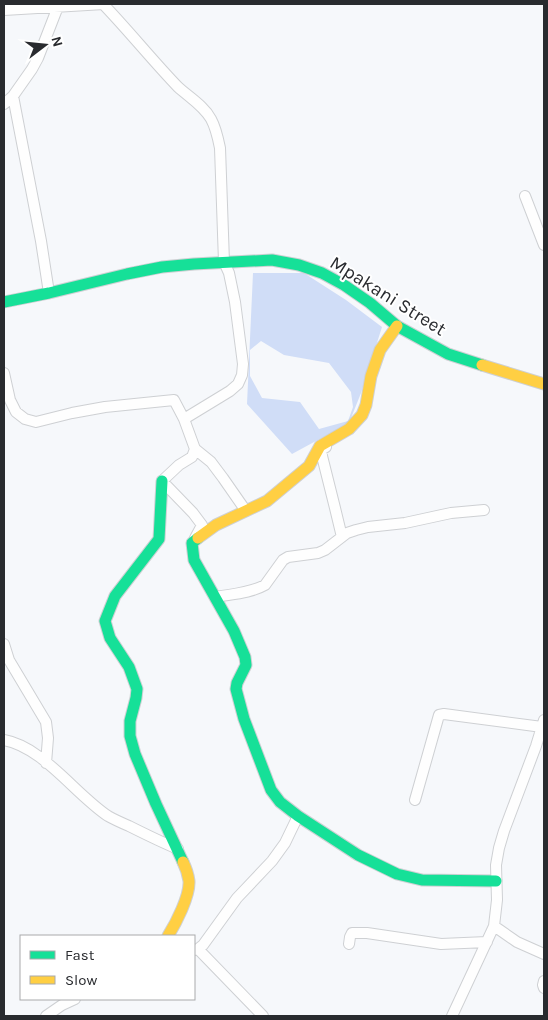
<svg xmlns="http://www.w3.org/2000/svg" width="548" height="1020" viewBox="0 0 548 1020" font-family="Karla,sans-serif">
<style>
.green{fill:#d0ddf7;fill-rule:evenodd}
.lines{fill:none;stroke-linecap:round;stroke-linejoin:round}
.street-casing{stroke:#ced0d3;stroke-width:12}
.fast-casing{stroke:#ced0d3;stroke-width:13}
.slow-casing{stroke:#ced0d3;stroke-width:13}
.street{stroke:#fefefe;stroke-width:10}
.fast{stroke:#16e098;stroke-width:11}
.slow{stroke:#ffcf43;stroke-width:11}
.labels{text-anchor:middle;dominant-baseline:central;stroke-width:4;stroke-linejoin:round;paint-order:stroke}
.street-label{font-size:19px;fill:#292b2f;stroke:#fff}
</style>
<rect width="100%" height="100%" fill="#f6f8fb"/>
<path class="green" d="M253 273H304L346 300 382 327 361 393 349 423 292 454 247 404ZM261 341 284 355 329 363 351 392 353 407 348 421 319 429 300 402 262 398 250 376V350Z"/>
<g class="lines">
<defs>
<path id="street" d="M103 4C129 31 152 60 178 87 189 97 204 106 211 119 216 128 218 138 220 148L224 262 229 273 235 302 243 364 242 375 238 384 230 391 184 419
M4 10 104 4
M13 96 41 241 49 293
M4 104 13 96 32 69 38 58 59 4
M525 196 544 245
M4 373 10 400 16 412 25 419 36 422 72 413 105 407 174 400 184 419 195 449 192 457 179 465 162 481 193 513 202 525 195 538
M326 447 321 450 322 456 335 508 342 537
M195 449 211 462 223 478 246 511
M216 597C232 594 251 593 265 585L283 560 288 557 318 553 325 550 347 533 356 530 368 527 405 523 451 513 484 510
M4 644 9 660 46 722 48 738 46 763
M4 740C43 747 75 794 108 816 115 820 122 823 129 826 145 834 161 842 178 849
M415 800 439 715 444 714 542 727
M494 926 517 942 544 954
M349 944 350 937 352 933H367L441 944 487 942
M198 949 263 1016
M194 950 198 949 203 945 237 898 272 861 285 843 298 816
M544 981 543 985 544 988
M46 1016 62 1005 75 999
M452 1016 494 926 497 900 496 865 499 848 504 831 536 746 544 720"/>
<path id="fast" d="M4 302 49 293 127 274 162 267 194 264 272 260 299 265 322 273 344 285 370 303 397 326 448 354 482 365
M162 481 159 539 115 596 105 621 110 638 129 667 137 689 136 698 130 721V736L135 754 156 804 183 862
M198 538 192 543 194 560 234 631 245 657 246 665 237 683 236 689 244 719 271 790 280 802 298 816 358 855 397 874 422 880 496 881"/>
<path id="slow" d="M482 365 544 384
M198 538 216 525 267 501 309 466 320 446 349 429 362 415 366 405 371 376 380 350 397 326
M168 936C176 923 190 896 189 881 188 874 186 868 183 862"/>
</defs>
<use href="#street" class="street-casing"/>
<use href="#fast" class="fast-casing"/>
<use href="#slow" class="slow-casing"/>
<use href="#street" class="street"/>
<use href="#fast" class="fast"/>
<use href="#slow" class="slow"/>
</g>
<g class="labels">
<g class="street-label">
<text transform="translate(388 296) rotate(32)">Mpakani Street</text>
</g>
</g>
<rect width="548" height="1020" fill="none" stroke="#292b2f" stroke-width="10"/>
<rect x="20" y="935" width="175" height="65" fill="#ffffff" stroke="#a9aaac"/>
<rect x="30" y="951" width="25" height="8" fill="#16e098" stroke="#a9aaac"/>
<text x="65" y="960" font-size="15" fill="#292b2f">Fast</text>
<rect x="30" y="976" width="25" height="8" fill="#ffcf43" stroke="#a9aaac"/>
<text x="65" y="985" font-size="15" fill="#292b2f">Slow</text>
<g transform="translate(45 45) rotate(74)" stroke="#ffffff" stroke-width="4" paint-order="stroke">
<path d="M0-4L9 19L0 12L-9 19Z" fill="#292b2f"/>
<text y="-8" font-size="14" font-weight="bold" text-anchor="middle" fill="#292b2f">N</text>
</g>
</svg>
